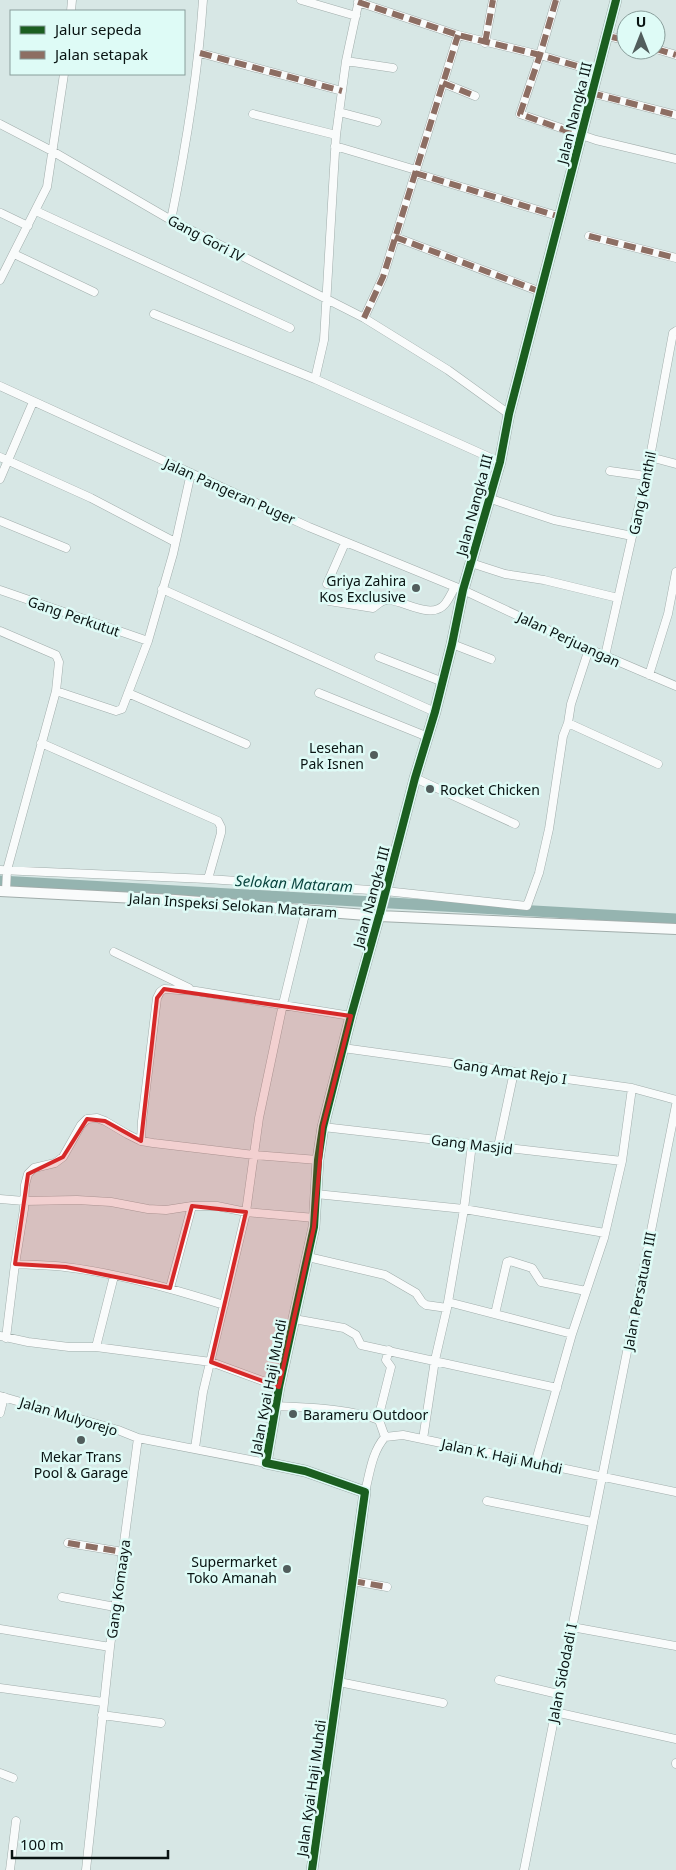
<svg xmlns="http://www.w3.org/2000/svg" width="676" height="1870" viewBox="0 0 676 1870" font-family="'Noto Sans',sans-serif">
<style>
.lines{fill:none;stroke-linecap:round;stroke-linejoin:round}
.canal{stroke:#95b4b0;stroke-width:11}
.minor-casing{stroke:#a1adab;stroke-width:9}
.tertiary-casing{stroke:#a1adab;stroke-width:12}
.secondary-casing{stroke:#a1adab;stroke-width:13}
.minor{stroke:#f9fbfb;stroke-width:8}
.tertiary{stroke:#f9fbfb;stroke-width:10}
.secondary{stroke:#f9fbfb;stroke-width:11}
.quiet{stroke:#8d6e63;stroke-width:6;stroke-dasharray:12 6;stroke-linecap:butt}
.cycleway-casing{stroke:#defbf6;stroke-width:11}
.cycleway{stroke:#1b5e20;stroke-width:8}
.marked{fill:#d62828;fill-opacity:0.2;stroke:#d62828;stroke-width:4;stroke-linejoin:round}
.poi-dot{fill:#515d5c;stroke:#defbf6;stroke-width:2}
.labels{text-anchor:middle;dominant-baseline:central;stroke-width:5;stroke-linejoin:round;paint-order:stroke}
.street-label{font-size:14px;fill:#091312;stroke:#defbf6}
.poi-label{font-size:14px;fill:#091312;stroke:#defbf6;text-anchor:end}
.water-label{font-size:15px;font-style:italic;fill:#0c4640;stroke:#defbf6}
</style>
<rect width="100%" height="100%" fill="#d7e7e5"/>
<g class="lines">
<path class="canal" d="M0 881 676 919"/>
<defs>
<path id="minor" d="M301 0 356 16
M556 0 540 55 520 114 596 140 676 159
M358 2 458 35 540 55 597 72
M71 11 72 0
M607 36 626 40
M485 43 493 0
M656 49 676 55
M200 53 342 91
M346 61 393 68
M443 83 475 96
M591 93 676 115
M339 112 377 122
M253 114 336 135
M0 124 52 151 171 220 364 318 448 370 509 414
M335 146 416 170
M415 173 561 217
M36 211 290 328
M1 213 28 226
M171 220C186 147 198 75 203 0
M589 236 676 258
M395 237 541 292
M14 254 94 292
M0 280 47 187 64 74
M154 314 315 379 500 462
M364 318 383 277 458 35
M315 379 324 340 336 135 346 61 359 0
M0 386 309 527 463 590 589 649 676 686
M0 457 91 498 175 542
M650 457 676 464
M610 471 646 476
M0 479 33 402
M488 498 554 520 632 536
M0 521 66 548
M471 563 505 574 544 580 618 598
M327 584 345 543
M162 589 435 712
M0 590 148 641
M329 601 373 608C377 605 382 600 387 600 402 599 431 621 445 604 449 599 452 592 455 587
M0 631 56 655 59 662 56 691 7 870 6 891
M452 644 491 659
M605 656 650 457 673 333 676 331
M379 657 443 682
M649 675 668 614 676 572
M56 691 116 711 122 709 148 641 173 554 191 473
M128 693 246 744
M319 693 428 737
M568 723 658 764
M41 743 218 821 221 827V833L208 879
M415 778 515 824
M0 870 208 879 385 891 527 906 539 873 549 829 563 736 568 723 571 704 589 649
M114 952 189 988
M343 1048 632 1088 676 1100
M323 1127 622 1161
M141 1141 142 1121 157 998 160 992 164 989 196 991 351 1016
M498 1147 514 1072
M316 1194 464 1209 605 1233
M0 1199 24 1201 77 1200 111 1202 148 1209 166 1210 192 1206H217L246 1212 315 1218
M308 1257 385 1275 416 1293 422 1302 426 1305 447 1308
M15 1264C32 1265 49 1265 65 1267 117 1273 174 1289 224 1305
M170 1288 192 1206
M448 1302 572 1334
M495 1314 507 1262 510 1261 532 1268 541 1282 586 1291
M294 1319 344 1328 356 1335 361 1345 557 1388
M0 1336 28 1342 69 1347H96L211 1362 279 1387
M6 1338 15 1264 24 1209 25 1185 28 1174 34 1168 55 1163 63 1157 81 1125 87 1119 97 1118 105 1121 127 1134 141 1141 153 1143 254 1155 318 1160
M96 1347 114 1276
M0 1396 118 1430 138 1438 266 1463
M276 1406C310 1408 347 1408 379 1420
M0 1413 4 1397
M385 1437 379 1420 380 1411 391 1367 386 1360 389 1350
M423 1439 435 1360 447 1308 464 1209 472 1144
M195 1448 203 1392 246 1212 259 1118 283 1004 306 910
M535 1464 572 1334 604 1238 622 1161 632 1088
M365 1492C370 1472 372 1452 385 1437L403 1435 676 1492
M487 1501 592 1522
M68 1543 123 1552
M353 1581 387 1587
M62 1597 115 1607
M572 1627 676 1646
M0 1629 110 1647
M499 1680 558 1694
M339 1682 443 1703
M0 1688 103 1702
M555 1712 676 1739
M102 1715 161 1723
M676 1763V1764
M0 1773 13 1778
M10 1870 16 1821
M86 1870 110 1647 138 1438
M524 1870 676 1105"/>
<path id="tertiary" d="M0 891 175 900 379 916 676 929
M380 913 415 778 435 712 452 644 463 590 500 462 509 414 616 0
M312 1870 365 1492 305 1471 266 1463 279 1387 314 1227 318 1160 323 1127 351 1016 379 916"/>
<path id="secondary" d="M379 916 380 913"/>
</defs>
<use href="#minor" class="minor-casing"/>
<use href="#tertiary" class="tertiary-casing"/>
<use href="#secondary" class="secondary-casing"/>
<use href="#minor" class="minor"/>
<use href="#tertiary" class="tertiary"/>
<use href="#secondary" class="secondary"/>
<path class="quiet" d="M556 0 540 55 520 114 581 136
M358 2 458 35 540 55 597 72
M607 36 626 40
M485 43 493 0
M656 49 676 55
M200 53 342 91
M443 83 475 96
M591 93 676 115
M415 173 561 217
M589 236 676 258
M395 237 541 292
M364 318 383 277 458 35
M68 1543 123 1552
M353 1581 387 1587"/>
<defs>
<path id="cycleway" d="M380 913 415 778 435 712 452 644 463 590 500 462 509 414 616 0
M312 1870 365 1492 305 1471 266 1463 279 1387 314 1227 318 1160 323 1127 351 1016 379 916"/>
</defs>
<use href="#cycleway" class="cycleway-casing"/>
<use href="#cycleway" class="cycleway"/>
</g>
<path class="marked" d="M164 989 351 1016 323 1127 314 1227 279 1387 211 1362 246 1212 192 1206 170 1288 66 1267 15 1264 28 1174 63 1157 87 1119 105 1121 141 1141 157 998Z"/>
<g class="poi-dot">
<circle cx="416" cy="588" r="5"/>
<circle cx="374" cy="755" r="5"/>
<circle cx="430" cy="789" r="5"/>
<circle cx="293" cy="1414" r="5"/>
<circle cx="81" cy="1440" r="5"/>
<circle cx="287" cy="1569" r="5"/>
</g>
<g class="labels">
<g class="street-label">
<text transform="translate(574 113) rotate(-76)">Jalan Nangka III</text>
<text transform="translate(206 238) rotate(28)">Gang Gori IV</text>
<text transform="translate(230 491) rotate(24)">Jalan Pangeran Puger</text>
<text transform="translate(642 493) rotate(-78)">Gang Kanthil</text>
<text transform="translate(474 505) rotate(-75)">Jalan Nangka III</text>
<text transform="translate(74 616) rotate(19)">Gang Perkutut</text>
<text transform="translate(569 639) rotate(25)">Jalan Perjuangan</text>
<text transform="translate(371 897) rotate(-75)">Jalan Nangka III</text>
<text transform="translate(233 905) rotate(4)">Jalan Inspeksi Selokan Mataram</text>
<text transform="translate(510 1071) rotate(8)">Gang Amat Rejo I</text>
<text transform="translate(472 1144) rotate(7)">Gang Masjid</text>
<text transform="translate(639 1291) rotate(-79)">Jalan Persatuan III</text>
<text transform="translate(268 1387) rotate(-79)">Jalan Kyai Haji Muhdi</text>
<text transform="translate(69 1416) rotate(17)">Jalan Mulyorejo</text>
<text transform="translate(502 1456) rotate(12)">Jalan K. Haji Muhdi</text>
<text transform="translate(118 1589) rotate(-82)">Gang Komaaya</text>
<text transform="translate(562 1673) rotate(-79)">Jalan Sidodadi I</text>
<text transform="translate(311 1788) rotate(-82)">Jalan Kyai Haji Muhdi</text>
</g>
<g class="poi-label">
<text x="406" y="580">Griya Zahira<tspan x="406" dy="16">Kos Exclusive</tspan></text>
<text x="364" y="747">Lesehan<tspan x="364" dy="16">Pak Isnen</tspan></text>
<text x="440" y="789" text-anchor="start">Rocket Chicken</text>
<text x="303" y="1414" text-anchor="start">Barameru Outdoor</text>
<text x="81" y="1456" text-anchor="middle">Mekar Trans<tspan x="81" dy="16">Pool &amp; Garage</tspan></text>
<text x="277" y="1561">Supermarket<tspan x="277" dy="16">Toko Amanah</tspan></text>
</g>
<g class="water-label">
<text transform="translate(294 883) rotate(3)">Selokan Mataram</text>
</g>
</g>
<rect x="10" y="10" width="175" height="65" fill="#defbf6" stroke="#899e9b"/>
<rect x="20" y="26" width="25" height="8" fill="#1b5e20" stroke="#899e9b"/>
<text x="55" y="35" font-size="15" fill="#091312">Jalur sepeda</text>
<rect x="20" y="51" width="25" height="8" fill="#8d6e63" stroke="#899e9b"/>
<text x="55" y="60" font-size="15" fill="#091312">Jalan setapak</text>
<g transform="translate(641 35)"><circle r="24" fill="#defbf6" stroke="#899e9b"/>
<path d="M0-4L9 19L0 12L-9 19Z" fill="#515d5c"/>
<text y="-8" font-size="14" font-weight="bold" text-anchor="middle" fill="#091312">U</text>
</g>
<path d="M12 1850v8h156v-8" fill="none" stroke="#091312" stroke-width="2.5"/>
<text x="20" y="1850" font-size="15" fill="#091312" stroke="#defbf6" stroke-width="4" paint-order="stroke">100 m</text>
</svg>
